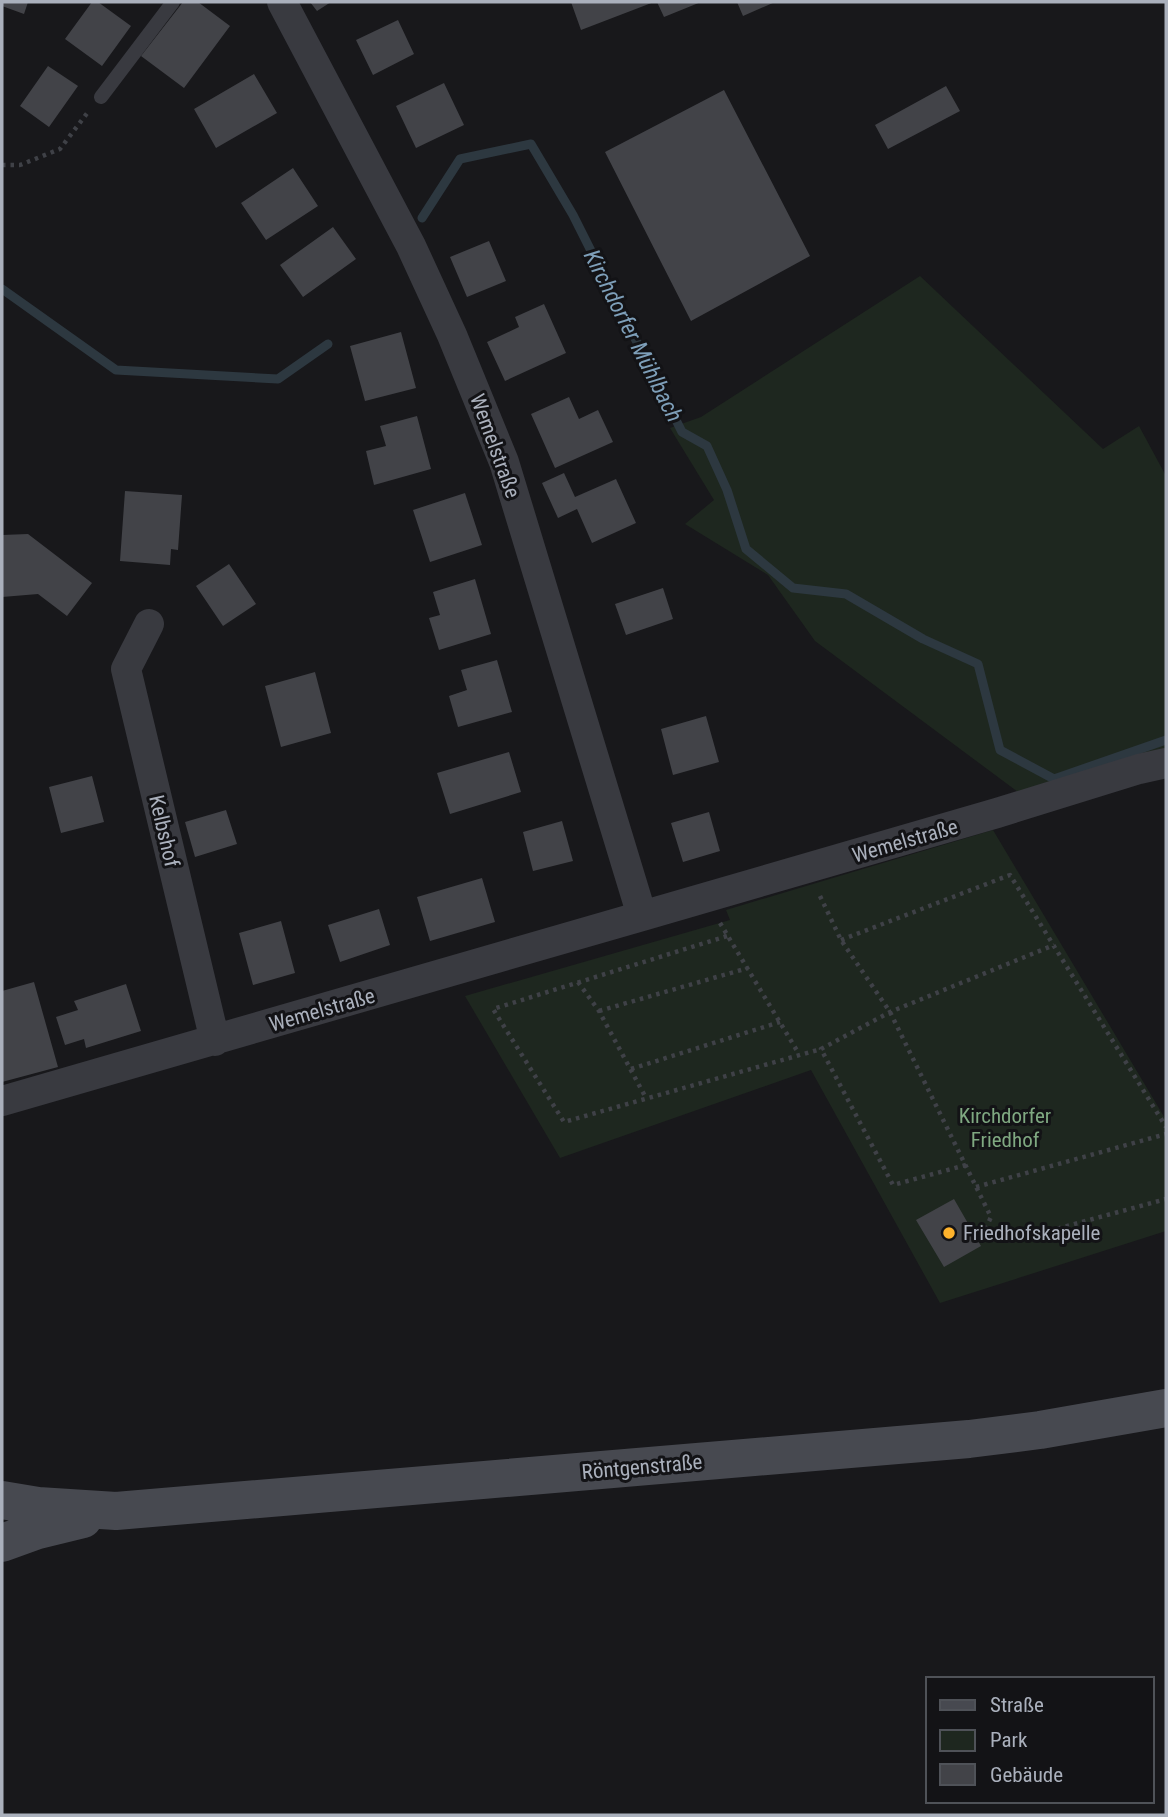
<svg xmlns="http://www.w3.org/2000/svg" width="1168" height="1817" viewBox="0 0 1168 1817" font-family="'Roboto Condensed',sans-serif">
<style>
.green{fill:#1e271f}
.lines{fill:none;stroke-linecap:round;stroke-linejoin:round}
.stream{stroke:#2d3840;stroke-width:9}
.building{fill:#424348}
.path{stroke:#3f4147;stroke-width:4.5;stroke-dasharray:3.5 5;stroke-linecap:butt}
.lane{stroke:#393a40;stroke-width:14}
.street{stroke:#393a40;stroke-width:30}
.secondary{stroke:#474950;stroke-width:38}
.poi-dot{fill:#ffb32c;stroke:#131316;stroke-width:2.5}
.labels{text-anchor:middle;dominant-baseline:central;stroke-width:6;stroke-linejoin:round;paint-order:stroke}
.street-label{font-size:21px;fill:#aab0bc;stroke:#131316}
.park-label{font-size:21px;fill:#7fa881;stroke:#131316}
.poi-label{font-size:21px;fill:#aab0bc;stroke:#131316;text-anchor:start}
.water-label{font-size:23px;font-style:italic;fill:#7e9fb9;stroke:#131316}
</style>
<rect width="100%" height="100%" fill="#18181b"/>
<path class="green" d="M920 276 1103 449 1139 426 1166 476V756L1018 792 815 641 768 575 685 524 714 500 670 428 701 417Z
M993 830 1166 1120V1231L940 1303 811 1070 560 1158 465 996 730 920 726 910Z"/>
<g class="lines">
<path class="stream" d="M422 218 460 159 531 144 573 215 682 432 707 446 727 490 746 549 793 588 846 594 923 639 978 664 1000 750 1054 779 1166 740
M2 289 116 370 278 379 328 344"/>
</g>
<path class="building" d="M2 2H28L24 14 2 6Z
M92 2H98L131 26 102 66 65 39Z
M183 2H198L230 26 184 88 141 56Z
M310 2H331L317 11Z
M571 2H654L581 30Z
M657 2H701L664 17Z
M737 2H775L743 16Z
M398 20 414 54 373 75 356 40Z
M48 66 78 86 49 127 20 106Z
M254 74 277 113 216 148 194 109Z
M444 83 464 125 416 148 396 106Z
M946 86 960 111 888 149 875 125Z
M724 90 810 256 691 321 605 152Z
M293 168 318 206 266 240 241 203Z
M333 227 356 259 303 297 280 265Z
M489 241 506 281 467 297 450 257Z
M544 304 566 353 505 381 487 342 519 327 515 317Z
M401 332 416 388 365 401 350 346Z
M569 397 579 419 598 410 613 442 555 468 531 414Z
M417 416 431 469 374 485 366 451 386 446 380 426Z
M564 473 575 497 616 479 636 523 592 543 577 509 558 518 542 483Z
M125 491 182 495 178 550 171 549 170 565 120 561Z
M465 493 482 545 430 562 413 510Z
M28 534 92 583 67 616 38 594 2 597V535Z
M229 564 256 604 223 626 196 586Z
M475 579 491 634 439 650 429 618 440 615 433 592Z
M663 588 673 619 626 635 615 604Z
M497 660 512 712 458 727 449 696 467 690 461 670Z
M315 672 331 733 281 747 265 686Z
M706 716 719 762 673 775 661 729Z
M509 752 521 792 450 814 437 773Z
M92 776 104 822 61 833 49 787Z
M226 810 237 844 195 857 185 822Z
M709 812 720 851 683 862 671 823Z
M562 821 573 861 533 871 523 832Z
M482 878 495 922 430 941 417 897Z
M379 909 390 945 340 962 328 925Z
M281 921 295 973 253 985 239 933Z
M34 982 58 1067 2 1082V991Z
M126 984 141 1031 86 1048 84 1039 65 1045 56 1017 78 1010 74 1001Z
M954 1199 981 1246 944 1267 916 1220Z"/>
<g class="lines">
<path class="path" d="M2 165H20L60 149 88 112
M820 896 841 940 890 1012 991 1217 984 1232 996 1241 1016 1240 1166 1199
M720 923 799 1054
M727 936 493 1009 564 1122 821 1049
M841 940 1010 875 1166 1127
M578 982 599 1011 646 1098
M599 1011 748 968
M631 1069 780 1022
M966 1165 893 1185 821 1049 890 1012 1054 945
M976 1187 1166 1134"/>
<path class="lane" d="M101 97 173 2"/>
<path class="street" d="M149 624 126 669 215 1041
M642 916 997 813 1139 769 1166 763
M2 1101 642 916 504 462 452 335 411 246 282 2"/>
<path class="secondary" d="M2 1500 38 1506 116 1511 969 1439 1040 1430 1166 1408
M2 1543 38 1530 83 1519"/>
</g>
<circle class="poi-dot" cx="949" cy="1233" r="7"/>
<g class="labels">
<g class="street-label">
<text transform="translate(495 446) rotate(70)">Wemelstraße</text>
<text transform="translate(164 831) rotate(77)">Kelbshof</text>
<text transform="translate(905 841) rotate(-16)">Wemelstraße</text>
<text transform="translate(322 1010) rotate(-16)">Wemelstraße</text>
<text transform="translate(642 1467) rotate(-5)">Röntgenstraße</text>
</g>
<g class="park-label">
<text x="1005" y="1116">Kirchdorfer<tspan x="1005" dy="24">Friedhof</tspan></text>
</g>
<g class="poi-label">
<text x="963" y="1233">Friedhofskapelle</text>
</g>
<g class="water-label">
<text transform="translate(633 336) rotate(63)">Kirchdorfer Mühlbach</text>
</g>
</g>
<rect width="1168" height="1817" fill="none" stroke="#aab0bc" stroke-width="7"/>
<rect x="926" y="1677" width="228" height="126" fill="#131316" stroke="#4f5258" stroke-width="2"/>
<rect x="940" y="1700" width="35" height="10" fill="#474950" stroke="#4f5258" stroke-width="2"/>
<text x="990" y="1712" font-size="21" fill="#aab0bc">Straße</text>
<rect x="940" y="1730" width="35" height="21" fill="#1e271f" stroke="#4f5258" stroke-width="2"/>
<text x="990" y="1747" font-size="21" fill="#aab0bc">Park</text>
<rect x="940" y="1764" width="35" height="21" fill="#424348" stroke="#4f5258" stroke-width="2"/>
<text x="990" y="1782" font-size="21" fill="#aab0bc">Gebäude</text>
</svg>
